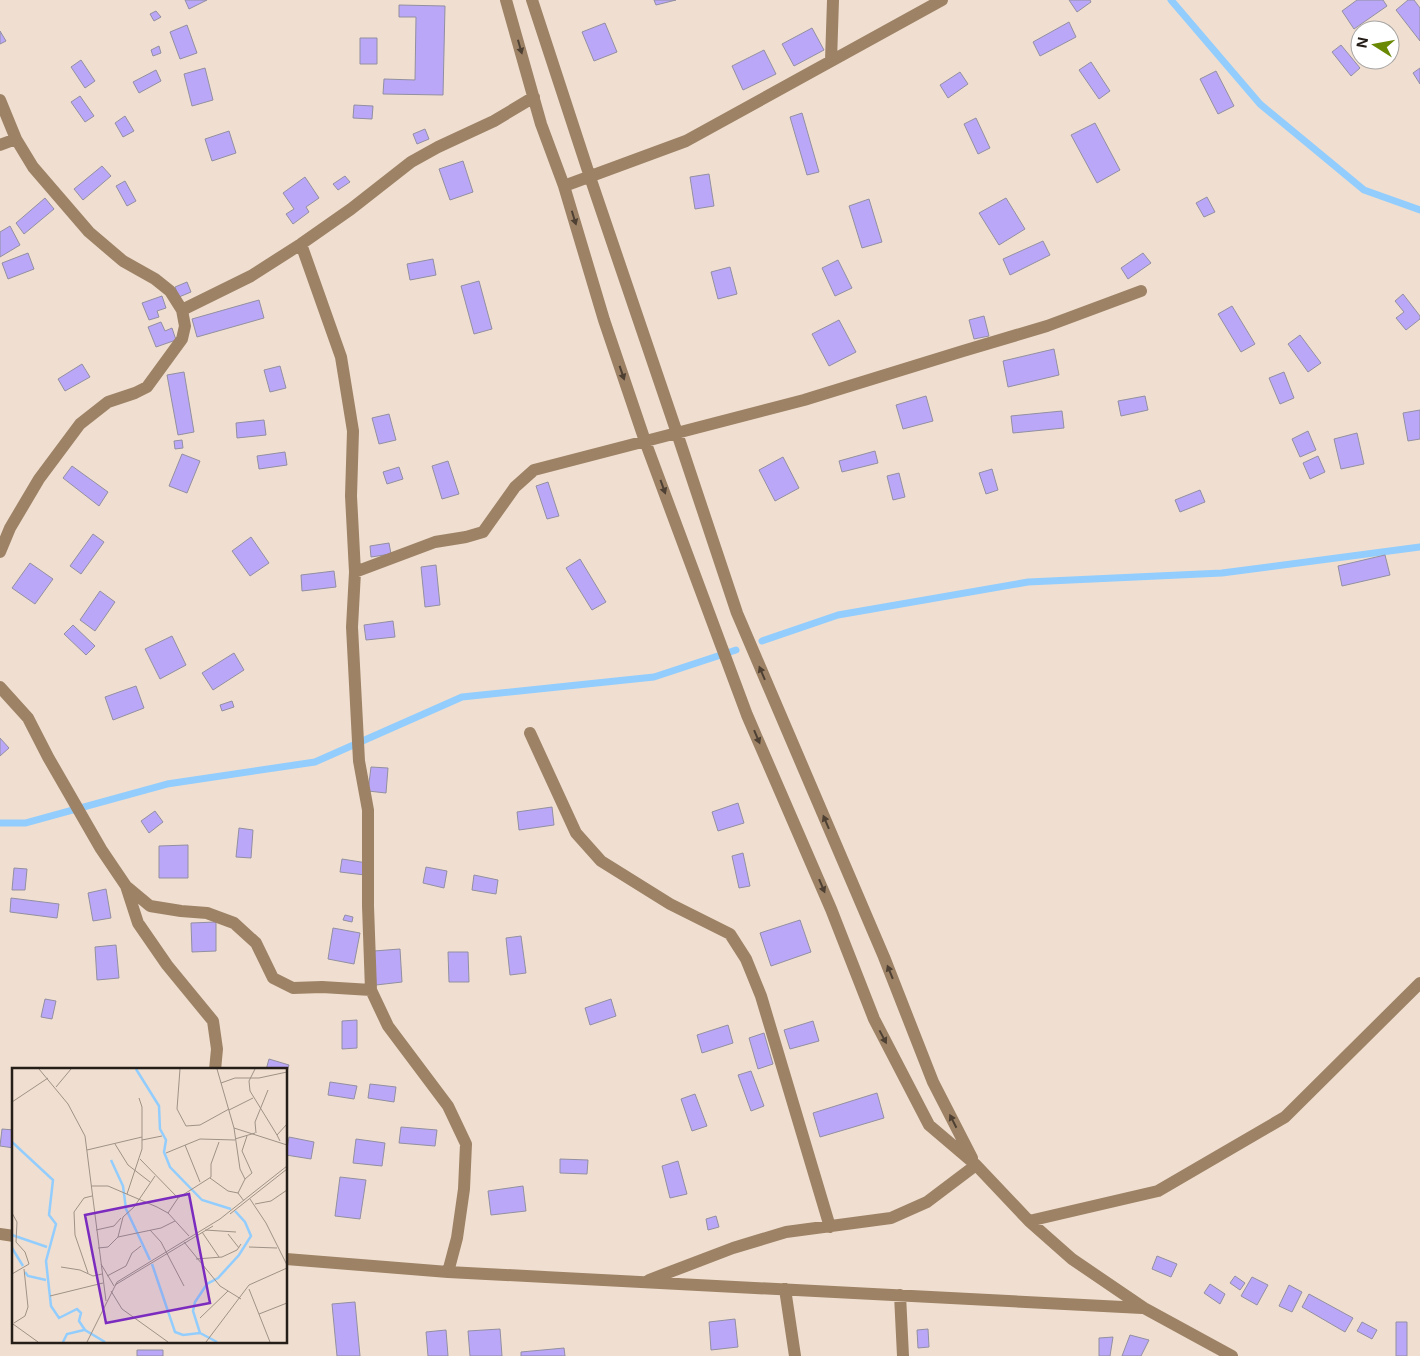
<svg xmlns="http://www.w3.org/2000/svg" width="1420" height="1356" viewBox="0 0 1420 1356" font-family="Inter,sans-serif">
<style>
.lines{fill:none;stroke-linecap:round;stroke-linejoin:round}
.stream{stroke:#92cdfe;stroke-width:7}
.building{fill:#bba7f8;stroke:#928fa1}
.minor{stroke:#9d8266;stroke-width:12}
.oneway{fill:#4e4033}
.inset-river{fill:none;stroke:#92cdfe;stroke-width:2.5}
.inset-road{fill:none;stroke:#9e9186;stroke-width:1}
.view{fill:#7b2cbf;fill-opacity:0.15;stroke:#7b2cbf;stroke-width:2.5}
.inset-edge{fill:none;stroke:#241d18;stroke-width:2.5}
</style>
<rect width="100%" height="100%" fill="#f0dfd0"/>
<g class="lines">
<path class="stream" d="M1171 0 1260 104 1364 190 1420 210
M762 641 838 615 1028 582 1222 573 1420 547
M0 823H25L167 784 315 762 462 697 654 677 736 650"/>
</g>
<path class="building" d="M185 0H207L189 9Z
M654 0H676L656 5Z
M1069 0H1090L1091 2 1077 12Z
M1357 0H1383L1387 6 1354 29 1342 11Z
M1408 0H1414L1420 8V41L1396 10Z
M399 5 445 6 443 95 383 94 384 79 415 80 416 17H399Z
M156 11 161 17 154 21 150 14Z
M1069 22 1076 37 1040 56 1033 42Z
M605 23 617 52 594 61 582 32Z
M187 25 197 53 180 59 170 32Z
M812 28 824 50 794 66 782 44Z
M0 31 6 41 0 44Z
M360 38H377V64H360Z
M1341 45 1360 68 1351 76 1332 52Z
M159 46 161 53 153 56 151 50Z
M764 50 776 74 743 90 732 66Z
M81 60 95 81 85 88 71 67Z
M1091 62 1110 91 1099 99 1079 70Z
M205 68 213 100 192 106 184 74Z
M1420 68V84L1413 73Z
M156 70 161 81 139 93 133 82Z
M1216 71 1234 106 1218 114 1200 79Z
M960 72 968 84 948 98 940 85Z
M80 96 94 116 85 122 71 102Z
M354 105 373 106 372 119 353 118Z
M802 113 819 172 807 175 790 117Z
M125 116 134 131 123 137 115 123Z
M976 118 990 148 978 154 964 124Z
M1095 123 1120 170 1097 183 1071 135Z
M425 129 429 139 417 144 413 134Z
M229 131 236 153 212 161 205 139Z
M463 161 473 192 450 200 439 169Z
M102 166 111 176 83 200 74 189Z
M709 174 714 206 695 209 690 177Z
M345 176 350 182 338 190 333 184Z
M305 177 319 198 306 207 309 212 293 224 286 214 294 209 283 193Z
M125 181 136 201 127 206 116 186Z
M1207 197 1215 212 1204 217 1196 203Z
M45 198 54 209 24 234 16 223Z
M1006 198 1025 229 999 245 979 213Z
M869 199 882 242 862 248 849 206Z
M10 226 20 245 0 257V232Z
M1043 241 1050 255 1010 275 1003 259Z
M28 253 34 269 8 279 2 263Z
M1143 253 1151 263 1128 279 1121 268Z
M433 259 436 275 410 280 407 264Z
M838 260 852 288 835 296 822 268Z
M730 267 737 294 718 299 711 272Z
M479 281 492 329 474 334 461 286Z
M187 282 191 292 179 297 175 287Z
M1403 294 1420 316V319L1406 330 1396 318 1404 312 1395 301Z
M162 296 166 308 157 311 159 317 149 320 142 303Z
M259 300 264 318 197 337 192 319Z
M1232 306 1255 344 1241 352 1218 314Z
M984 316 989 336 974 339 969 320Z
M839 320 856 352 829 366 812 334Z
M161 322 165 331 172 328 176 340 156 347 148 327Z
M1300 335 1321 363 1308 372 1288 344Z
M1054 349 1059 375 1008 387 1003 361Z
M82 364 90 377 65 391 58 379Z
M280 366 286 388 270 392 264 370Z
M184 372 194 432 178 435 167 375Z
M1284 372 1294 398 1280 404 1269 378Z
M926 396 933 421 903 429 896 405Z
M1145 396 1148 410 1121 416 1118 401Z
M1420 410V439L1408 441 1403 413Z
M1062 411 1064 428 1013 433 1011 416Z
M389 414 396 440 379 444 372 418Z
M264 420 266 435 237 438 236 423Z
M1308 431 1316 450 1300 457 1292 439Z
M1357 433 1364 464 1341 469 1334 439Z
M182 440 183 448 175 449 174 441Z
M875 451 878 463 842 472 839 461Z
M285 452 287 465 259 469 257 456Z
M182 454 200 461 187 493 169 486Z
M1318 456 1325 472 1310 479 1303 463Z
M783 457 799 488 775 501 759 470Z
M448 461 459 494 442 499 432 466Z
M72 466 108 492 99 506 63 478Z
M399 467 403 479 387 484 383 472Z
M992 469 998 490 986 494 979 473Z
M899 473 905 497 893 500 887 476Z
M548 482 559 516 547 519 536 486Z
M1200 490 1205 502 1180 512 1175 500Z
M93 534 104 542 81 574 70 566Z
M251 537 269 563 250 576 232 551Z
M389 543 391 554 371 557 370 546Z
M1385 555 1390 575 1342 586 1338 566Z
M580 559 606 602 592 610 566 568Z
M30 563 53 579 35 604 12 588Z
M436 565 440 605 425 607 421 567Z
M334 571 336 587 302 591 301 575Z
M100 591 115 602 95 631 80 620Z
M393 621 395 637 366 640 364 625Z
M73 625 95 646 86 655 64 634Z
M172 636 186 665 160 679 145 649Z
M234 653 244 670 213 690 202 673Z
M136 686 144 708 113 720 105 697Z
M232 701 234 707 222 711 220 705Z
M0 738 9 748 0 756Z
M371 767 388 768 386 793 368 791Z
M738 803 744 823 718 831 712 812Z
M552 807 554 825 519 830 517 812Z
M155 811 163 822 149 833 141 821Z
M239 828 253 830 251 858 236 857Z
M188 845V878H159V846Z
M743 853 750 886 739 888 732 856Z
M342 859 367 863 365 875 340 872Z
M426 867 447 871 444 888 423 883Z
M14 868 27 869 25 890H12Z
M474 875 498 880 496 894 472 890Z
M106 889 111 918 93 921 88 893Z
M11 898 59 904 57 918 10 912Z
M345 915 353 917 352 922 343 920Z
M800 920 811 952 771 966 760 933Z
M216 922V951L192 952 191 923Z
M333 928 360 933 354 964 328 959Z
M521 936 526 973 510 975 506 938Z
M116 945 119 978 97 980 95 947Z
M400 949 402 982 376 985 374 951Z
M448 952H468L469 982H449Z
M45 999 56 1001 52 1019 41 1017Z
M611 999 616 1016 590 1025 585 1008Z
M357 1020V1048L342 1049V1021Z
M813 1021 819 1041 790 1049 784 1030Z
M728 1025 733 1043 702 1053 697 1035Z
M764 1033 773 1064 758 1069 749 1038Z
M269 1059 289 1065 286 1075V1070H266Z
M751 1071 764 1106 751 1111 738 1075Z
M330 1082 357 1086 354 1099 328 1095Z
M370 1084 396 1087 394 1102 368 1098Z
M877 1093 884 1118 820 1137 813 1113Z
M695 1094 707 1126 692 1131 681 1099Z
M401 1127 437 1130 435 1146 399 1143Z
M2 1129 14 1130V1148L0 1146Z
M289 1137 314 1142 311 1159 286 1155Z
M356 1139 385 1143 382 1166 353 1163Z
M560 1159 588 1160 587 1174 560 1173Z
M678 1161 687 1194 670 1198 662 1166Z
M340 1177 366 1180 360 1219 335 1216Z
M523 1186 526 1211 491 1215 488 1191Z
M716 1216 719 1227 708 1230 706 1219Z
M1157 1256 1177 1264 1171 1277 1152 1269Z
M1235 1276 1245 1283 1240 1290 1230 1283Z
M1252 1277 1268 1285 1257 1305 1241 1296Z
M1210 1284 1225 1294 1220 1304 1204 1293Z
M1289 1285 1302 1292 1292 1312 1279 1306Z
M1309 1294 1353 1318 1345 1332 1302 1307Z
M355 1302 360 1356H337L332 1304Z
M735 1319 738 1347 711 1350 709 1322Z
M1362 1322 1377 1330 1372 1339 1357 1331Z
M1396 1322H1407V1356H1396Z
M500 1329 502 1356H470L468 1331Z
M928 1329 929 1347 918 1348 917 1330Z
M446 1330 448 1356H428L426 1332Z
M1130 1335 1149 1340 1141 1356H1122Z
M1113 1337 1110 1356H1099V1338Z
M564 1348 565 1356H521V1352Z
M137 1350H163V1356H137Z"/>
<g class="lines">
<path class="minor" d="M506 0 541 124 564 186 604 320 645 441 747 715 831 909 874 1019 929 1125 976 1165 1029 1221 1072 1259 1144 1308 1232 1356
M532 0 590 177 677 433 737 613 884 957 933 1082 972 1158
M831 61 833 0
M0 100 16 139 33 167 89 232 123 261 155 279 170 291 182 310 185 326 182 339 147 387 135 393 108 402 80 424 39 479 10 528 0 552
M0 145 16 139
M564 186 686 141 942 0
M301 244 341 357 353 431 351 496 355 572 352 627 359 761 368 810V906L371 990 388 1026 448 1106 466 1144 464 1189 457 1238 448 1272
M182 310 251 276 301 244 351 209 411 162 438 147 494 121 534 97
M355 572 435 542 466 537 483 532 515 487 534 470 804 400 963 351 1047 326 1141 291
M0 687 28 718 48 757 101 849 126 886 150 906 181 911 207 913 234 923 256 943 273 978 293 988 322 987 371 990
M530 733 576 833 601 861 670 904 730 934 746 959 761 996 830 1227
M126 886 138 923 167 965 213 1021 217 1049 215 1070
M1029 1221 1158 1191 1285 1117 1420 983
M0 1234 14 1236
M286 1259 448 1272 1142 1308
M649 1280 733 1248 786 1232 891 1218 927 1202 976 1165
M785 1289 795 1356
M900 1295 903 1356"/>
</g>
<defs><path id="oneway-solid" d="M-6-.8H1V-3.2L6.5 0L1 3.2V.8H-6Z" transform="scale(1.25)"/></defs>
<g class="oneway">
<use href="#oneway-solid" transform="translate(520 47) rotate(74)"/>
<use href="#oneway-solid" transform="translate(574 218) rotate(73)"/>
<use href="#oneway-solid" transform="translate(622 373) rotate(71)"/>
<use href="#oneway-solid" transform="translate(663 487) rotate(70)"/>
<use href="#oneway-solid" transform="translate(762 673) rotate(-113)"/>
<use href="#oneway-solid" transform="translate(757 737) rotate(67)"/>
<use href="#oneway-solid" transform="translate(826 822) rotate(-113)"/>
<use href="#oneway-solid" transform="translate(822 886) rotate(67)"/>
<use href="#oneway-solid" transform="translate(890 972) rotate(-112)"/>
<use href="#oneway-solid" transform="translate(883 1037) rotate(62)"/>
<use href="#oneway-solid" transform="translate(953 1121) rotate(-117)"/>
</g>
<g transform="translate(12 1068)">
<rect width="275" height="275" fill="#f0dfd0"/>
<path class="inset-river" d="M124 1 147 38 148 61 154 72 152 84 158 99 190 132 219 141M0 74 41 112 37 147 44 156 34 193 39 238 47 250 65 241 69 245 67 253 73 262 93 274M99 92 111 118 114 141 138 192M0 167 35 179M0 180 11 198M140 196 163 264 171 267 188 265 205 274M13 204 16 208 34 212M188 265 181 243 183 234 195 216 206 210 227 187 239 168 233 154 223 143M51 274 55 266 72 262"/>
<path class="inset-road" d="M27 1 56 36 73 68 94 233M168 1 165 41 174 58 188 57 217 41M205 1 222 60 228 101 233 111 226 125 232 133M243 1 237 13 238 23 265 67M209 15 223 10H247L275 4M44 19 59 1M0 34 36 10M217 42 241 30M222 60 275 77M244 65 243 54 256 22M223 71 243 65M130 72 150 68M268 73 265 67 275 56M103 76 116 97 138 114M173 77 188 114M75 82 130 69M154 85 188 71 223 72M128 91 166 130M198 110 216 123 226 125M233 111 240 105 230 83 235 68M79 118H96L145 139 156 145 177 168M115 126 130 81V39L127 30M238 131 254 155 275 197M243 136 259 133 275 122M0 145 5 154 4 174 13 184 17 196 0 206M156 145 166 130 199 109V96L207 74M218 146 275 101M84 162 102 158 109 150M138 162 149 174 172 218M193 162 224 164M190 164 207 189M216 166 227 180M106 169 111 149 122 139 143 108M172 174 208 218 229 231M237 179 265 180M86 180 96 179 106 169 149 160 163 153M184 191 210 189 225 182 229 176M89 196 102 218M49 199 68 202 81 208 90 206M76 205 63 167 62 144 72 130 80 128M95 208 114 198 120 185 129 178M103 217 201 158M237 221 258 274M99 223 110 241 156 274M38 228 91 215M247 246 275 235M188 250 216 223M2 255 13 248 16 239 12 201M1 256 26 274M75 274 105 214 208 151 275 98M194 274 237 217 275 200"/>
<path class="view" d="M177 126 198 235 94 255 73 147Z"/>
<rect width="275" height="275" class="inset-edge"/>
</g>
<g transform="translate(1375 45) rotate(281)"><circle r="24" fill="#ffffff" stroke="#a7a5a3"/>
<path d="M0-4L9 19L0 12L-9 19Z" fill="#698905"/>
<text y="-8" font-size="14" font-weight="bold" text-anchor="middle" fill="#241d18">N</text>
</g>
</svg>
